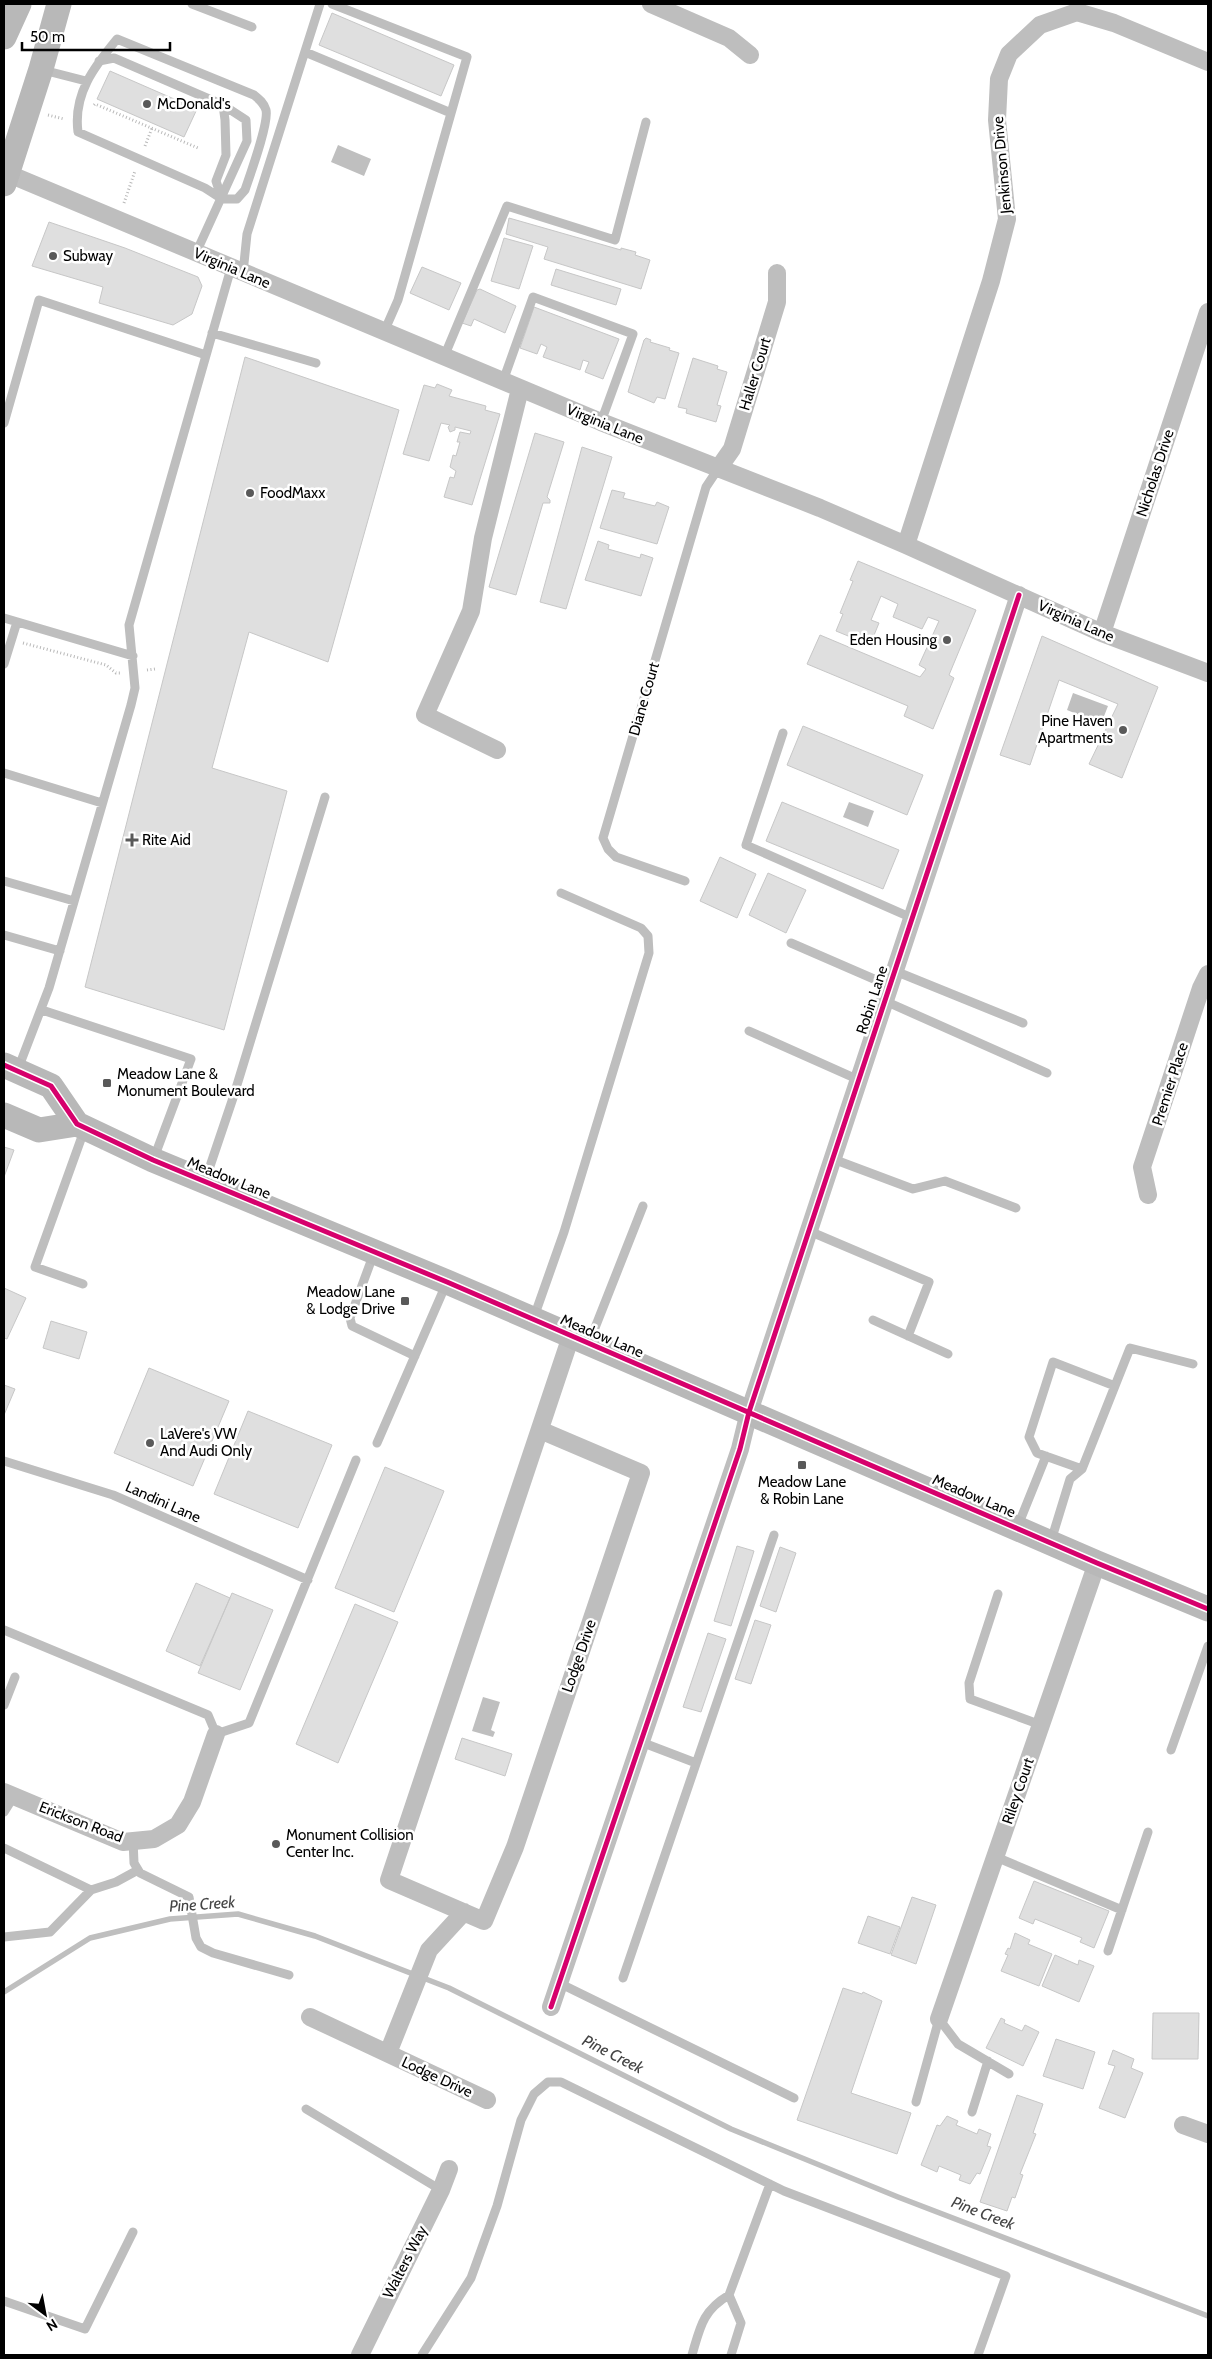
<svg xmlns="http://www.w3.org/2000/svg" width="1212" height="2359" viewBox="0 0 1212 2359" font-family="Cabin,sans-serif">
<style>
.water{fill:#bfbfbf}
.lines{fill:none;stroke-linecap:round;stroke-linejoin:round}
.stream{stroke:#bfbfbf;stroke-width:5.5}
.building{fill:#dfdfdf;stroke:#c7c7c7}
.path{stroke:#b9b9b9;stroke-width:3;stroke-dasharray:1 2.5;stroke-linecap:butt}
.lane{stroke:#bebebe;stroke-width:9}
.street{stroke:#bebebe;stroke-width:18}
.secondary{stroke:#b8b8b8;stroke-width:25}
.cycleway-casing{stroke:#fff;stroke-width:8}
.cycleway{stroke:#d6006c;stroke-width:5}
.poi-dot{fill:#595959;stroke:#fff;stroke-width:2}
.labels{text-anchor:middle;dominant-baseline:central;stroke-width:5;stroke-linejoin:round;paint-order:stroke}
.poi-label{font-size:15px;fill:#000;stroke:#fff;text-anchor:start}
.street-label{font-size:15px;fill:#000;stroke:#fff}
.water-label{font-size:16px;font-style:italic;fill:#444;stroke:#fff}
</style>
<rect width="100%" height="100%" fill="#fff"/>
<path class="water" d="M338 145 371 159 364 176 331 162Z
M1073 693 1108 706 1101 724 1067 710Z
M849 802 874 811 868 827 843 817Z
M483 1697 500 1702 491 1730 495 1732 493 1737 472 1731Z"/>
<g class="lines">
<path class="stream" d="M4 1992 90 1938 170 1919 238 1914 315 1936 449 1988 731 2129 898 2197 1208 2316"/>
</g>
<path class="building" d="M332 13 454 65 441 96 319 45Z
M110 71 197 109 184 137 97 99Z
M509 218 621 250V248L636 252 635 255 650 260 641 289 544 259 548 247 506 234Z
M49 222 125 248 198 277 202 286 192 314 173 325 99 303 103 287 32 266Z
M504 238 533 246 519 289 491 281Z
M422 267 461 283 449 310 410 293Z
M556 269 621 289 616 305 551 285Z
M480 289 516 306 505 333 474 319 471 326 462 323 477 290Z
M534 307 619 339 603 379 585 372 589 362 583 360 580 370 543 357 547 347 541 344 537 354 520 348Z
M646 338 651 340 650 342 670 348 669 350 679 353 665 399 657 397 654 403 628 392 644 340Z
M245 357 399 410 328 662 249 632 212 768 287 791 224 1030 85 987Z
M693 358 718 366 717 369 727 372 717 405 721 406 716 422 686 413 687 409 678 407Z
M437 384 452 390 449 396 486 406 485 410 500 414 472 505 444 497 450 477 454 478 456 471 450 467 453 455 456 456 460 442H457L460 432 470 434 471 431 455 427V430L450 432 448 427 450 425 441 423 429 461 403 454 424 385 435 388Z
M535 433 564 442 547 497 550 500V503H543L516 595 489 587Z
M582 447 612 457 566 609 540 602Z
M612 490 625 493 623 498 655 506 657 502 669 507 657 544 600 528Z
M598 541 609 545 608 549 640 558 641 554 653 558 641 596 585 580Z
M858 561 976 610 949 675 954 678 933 729 904 716 908 706 807 664 820 635 920 677 926 669 919 665 939 621 928 617 922 629 893 617 898 604 881 596 871 620 879 623 870 645 836 631 843 614 840 613 853 581 850 580Z
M1042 636 1158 687 1122 778 1089 764 1118 704 1059 680 1030 765 1000 755Z
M803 726 923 775 907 815 787 765Z
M782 802 899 850 883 889 766 841Z
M720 857 756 874 737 918 700 901Z
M768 873 806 890 786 933 749 915Z
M4 1147 14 1150 4 1177Z
M4 1288 26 1298 7 1339 4 1338Z
M51 1321 87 1332 79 1359 43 1348Z
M149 1368 229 1401 193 1486 114 1453Z
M4 1385 15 1389 4 1415Z
M248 1411 332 1445 298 1528 214 1494Z
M385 1467 444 1491 394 1612 335 1588Z
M737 1546 754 1551 731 1626 714 1621Z
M780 1547 796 1553 776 1612 760 1606Z
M196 1583 230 1598 200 1666 166 1651Z
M232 1593 273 1610 240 1690 198 1673Z
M355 1604 398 1622 338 1763 296 1744Z
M755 1620 771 1625 751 1684 735 1679Z
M708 1633 726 1639 701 1712 683 1707Z
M462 1738 512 1754 505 1776 455 1759Z
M1034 1881 1109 1911 1094 1948 1080 1942 1082 1938 1035 1919 1033 1924 1019 1918Z
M912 1897 936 1905 916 1964 891 1955Z
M868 1916 900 1927 890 1954 858 1943Z
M1015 1933 1030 1940 1028 1944 1052 1954 1039 1986 1001 1971 1008 1955 1005 1954 1008 1948 1010 1949Z
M1055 1955 1078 1965 1079 1960 1094 1966 1079 2002 1042 1986Z
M843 1988 862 1994 863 1992 882 2001 851 2093 911 2113 897 2154 797 2120Z
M1153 2013H1199L1198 2059H1152Z
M1001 2018 1005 2020 1004 2023 1022 2031 1025 2025 1039 2032 1023 2066 986 2048Z
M1056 2039 1095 2052 1083 2089 1043 2076Z
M1113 2050 1134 2059 1131 2068 1143 2073 1125 2118 1099 2108 1115 2066 1108 2064Z
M1017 2095 1043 2104 1033 2133 1036 2134 1020 2174 1023 2175 1015 2198 1012 2197 1007 2211 980 2202Z
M947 2116 958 2121 956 2125 977 2134 979 2129 991 2134 987 2146 991 2147 980 2174 977 2173 970 2184 959 2180 961 2175 939 2166 937 2172 921 2165 937 2125 940 2126Z"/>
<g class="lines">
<path class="path" d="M94 105 95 104 198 148
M48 115 64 119
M145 146 152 128
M124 203 135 171
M23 643 106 665 116 673H121
M147 670 155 669"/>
<path class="lane" d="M192 4 252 27
M332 4 467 57 398 300 384 332
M117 39 254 95C259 99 264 103 266 110 269 123 250 175 245 190L237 199H222L205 188 78 132C73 94 94 67 117 39Z
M305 52 451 113
M99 61 114 58 223 105 246 120 247 141 196 253
M43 70 86 81
M222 199 216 181 226 155 225 120 223 105
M243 273 247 234 320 4
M212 333 316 363
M444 357 507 206 615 240 646 122
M503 381 533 297 633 334 601 422
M4 423 39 300 206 355
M4 618 133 656
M4 664 17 622
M783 733 746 845 912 918
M4 773 102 803
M4 881 74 901
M685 881 616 857 608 849 603 838 706 487 718 469
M4 935 60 951
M791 943 890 986
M895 971 1023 1023
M885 1001 1047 1073
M42 1010 191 1059 154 1158
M749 1031 859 1080
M18 1069 49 988 131 705 135 688 129 625 231 268
M833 1159 913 1189 945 1181 1016 1208
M205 1181 233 1098 325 797
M809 1231 929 1282 908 1336
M374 1253 350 1318 352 1326 415 1356
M83 1284 35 1267 85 1128
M534 1317 564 1232 649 953 648 936 641 928 561 893
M873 1320 948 1354
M589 1343 643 1206
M377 1443 447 1282
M4 1461 113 1495 308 1580
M1082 1469 1037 1453 1029 1437 1053 1362 1115 1386
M1017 1528 1046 1456
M1051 1541 1070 1479 1082 1469 1130 1348 1193 1364
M998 1594 969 1683 970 1699 1041 1725
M4 1630 208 1715 216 1734 249 1723 356 1460
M4 1705 15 1677
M641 1742 696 1763
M1171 1750 1208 1646
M4 1812 14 1796
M133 1840 134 1863 140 1873 189 1897 196 1938 201 1947 213 1953 289 1975
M4 1848 91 1890 116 1882 138 1870
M996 1857 1122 1910
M4 1937 50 1932 91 1890
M1108 1951 1148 1832
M623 1978 774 1535
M559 1983 794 2098
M939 2019 958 2044 1009 2074
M916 2102 939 2019
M306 2109 441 2190
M972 2112 988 2061
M729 2295 741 2323 731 2355
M4 2301 85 2329 133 2232
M422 2355 471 2278 497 2206 521 2120 534 2094 548 2082H561L784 2191 1006 2276 978 2355
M692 2355C700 2328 702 2311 729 2295L770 2184"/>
<path class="street" d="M651 4 729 38 750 55
M4 172 601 422 820 508 906 545 1102 633 1208 673
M718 469 732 449 777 302V273
M906 545 991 281 1007 219 997 120 999 79 1009 54 1040 25 1077 12 1114 23 1208 62
M1102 633 1208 312
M497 750 425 715 471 611 483 538 520 389
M1148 1195 1142 1167 1201 988 1208 974
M540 1430 641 1473 515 1847 484 1921 389 1880 571 1336
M4 1792 123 1842 154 1839 178 1825 192 1802 216 1734
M551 2007 740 1449 749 1412 1019 595
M310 2017 487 2100
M939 2019 1097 1563
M388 2053 429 1950 464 1912
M1183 2125 1208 2134
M360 2355 441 2190 449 2169"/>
<path class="secondary" d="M4 37 19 4
M4 184 41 69 59 4
M4 1065 51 1086 77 1124 153 1160 447 1282 1097 1563 1208 1609
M4 1115 39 1130 77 1124"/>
<defs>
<path id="cycleway" d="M4 1065 51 1086 77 1124 153 1160 447 1282 1097 1563 1208 1609
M551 2007 740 1449 749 1412 1019 595"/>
</defs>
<use href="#cycleway" class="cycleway-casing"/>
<use href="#cycleway" class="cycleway"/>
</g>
<g class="poi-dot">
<circle cx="147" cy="104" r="5"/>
<circle cx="53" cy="256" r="5"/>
<circle cx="250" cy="493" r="5"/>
<circle cx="947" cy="640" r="5"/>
<circle cx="1123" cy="730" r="5"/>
<path d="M129.5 832.5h5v5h5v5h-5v5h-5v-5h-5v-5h5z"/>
<rect x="102" y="1078" width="10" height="10" rx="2.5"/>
<rect x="400" y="1296" width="10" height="10" rx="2.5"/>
<circle cx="150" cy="1443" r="5"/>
<rect x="797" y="1460" width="10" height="10" rx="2.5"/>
<circle cx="276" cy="1844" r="5"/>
</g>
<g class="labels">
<g class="poi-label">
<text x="157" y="104">McDonald's</text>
<text x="63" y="256">Subway</text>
<text x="260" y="493">FoodMaxx</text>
<text x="937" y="640" text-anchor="end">Eden Housing</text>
<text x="1113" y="721" text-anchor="end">Pine Haven<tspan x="1113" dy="17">Apartments</tspan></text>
<text x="142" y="840">Rite Aid</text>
<text x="117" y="1074">Meadow Lane &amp;<tspan x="117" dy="17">Monument Boulevard</tspan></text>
<text x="395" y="1292" text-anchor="end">Meadow Lane<tspan x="395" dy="17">&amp; Lodge Drive</tspan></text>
<text x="160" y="1434">LaVere's VW<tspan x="160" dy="17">And Audi Only</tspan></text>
<text x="802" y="1482" text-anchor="middle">Meadow Lane<tspan x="802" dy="17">&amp; Robin Lane</tspan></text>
<text x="286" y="1835">Monument Collision<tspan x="286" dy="17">Center Inc.</tspan></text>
</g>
<g class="street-label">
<text transform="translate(1002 165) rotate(-95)">Jenkinson Drive</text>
<text transform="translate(232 268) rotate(23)">Virginia Lane</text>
<text transform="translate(755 374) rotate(-73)">Haller Court</text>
<text transform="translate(605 424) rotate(22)">Virginia Lane</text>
<text transform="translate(1155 473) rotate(-72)">Nicholas Drive</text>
<text transform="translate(1076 621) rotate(24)">Virginia Lane</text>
<text transform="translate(644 699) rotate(-74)">Diane Court</text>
<text transform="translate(872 1000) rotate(-72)">Robin Lane</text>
<text transform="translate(1170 1084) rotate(-72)">Premier Place</text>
<text transform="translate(229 1178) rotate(22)">Meadow Lane</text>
<text transform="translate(602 1336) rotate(23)">Meadow Lane</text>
<text transform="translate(974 1496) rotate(23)">Meadow Lane</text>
<text transform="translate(163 1502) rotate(24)">Landini Lane</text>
<text transform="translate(579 1656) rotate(-71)">Lodge Drive</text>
<text transform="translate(1018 1791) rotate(-71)">Riley Court</text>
<text transform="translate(81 1822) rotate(21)">Erickson Road</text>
<text transform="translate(437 2077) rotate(25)">Lodge Drive</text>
<text transform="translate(405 2262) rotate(-63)">Walters Way</text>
</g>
<g class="water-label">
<text transform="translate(202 1904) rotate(-4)">Pine Creek</text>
<text transform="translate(613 2054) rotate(27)">Pine Creek</text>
<text transform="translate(983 2213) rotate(21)">Pine Creek</text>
</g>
</g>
<rect width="1212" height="2359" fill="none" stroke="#000000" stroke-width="10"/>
<g transform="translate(45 2314) rotate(148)" stroke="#ffffff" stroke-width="4" paint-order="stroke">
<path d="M0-4L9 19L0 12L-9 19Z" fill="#000000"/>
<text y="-8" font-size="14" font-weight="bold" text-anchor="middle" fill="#000000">N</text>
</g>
<path d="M22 42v8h148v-8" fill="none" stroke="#000000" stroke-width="2.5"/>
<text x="30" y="42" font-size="15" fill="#000000" stroke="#ffffff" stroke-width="4" paint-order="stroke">50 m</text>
</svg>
